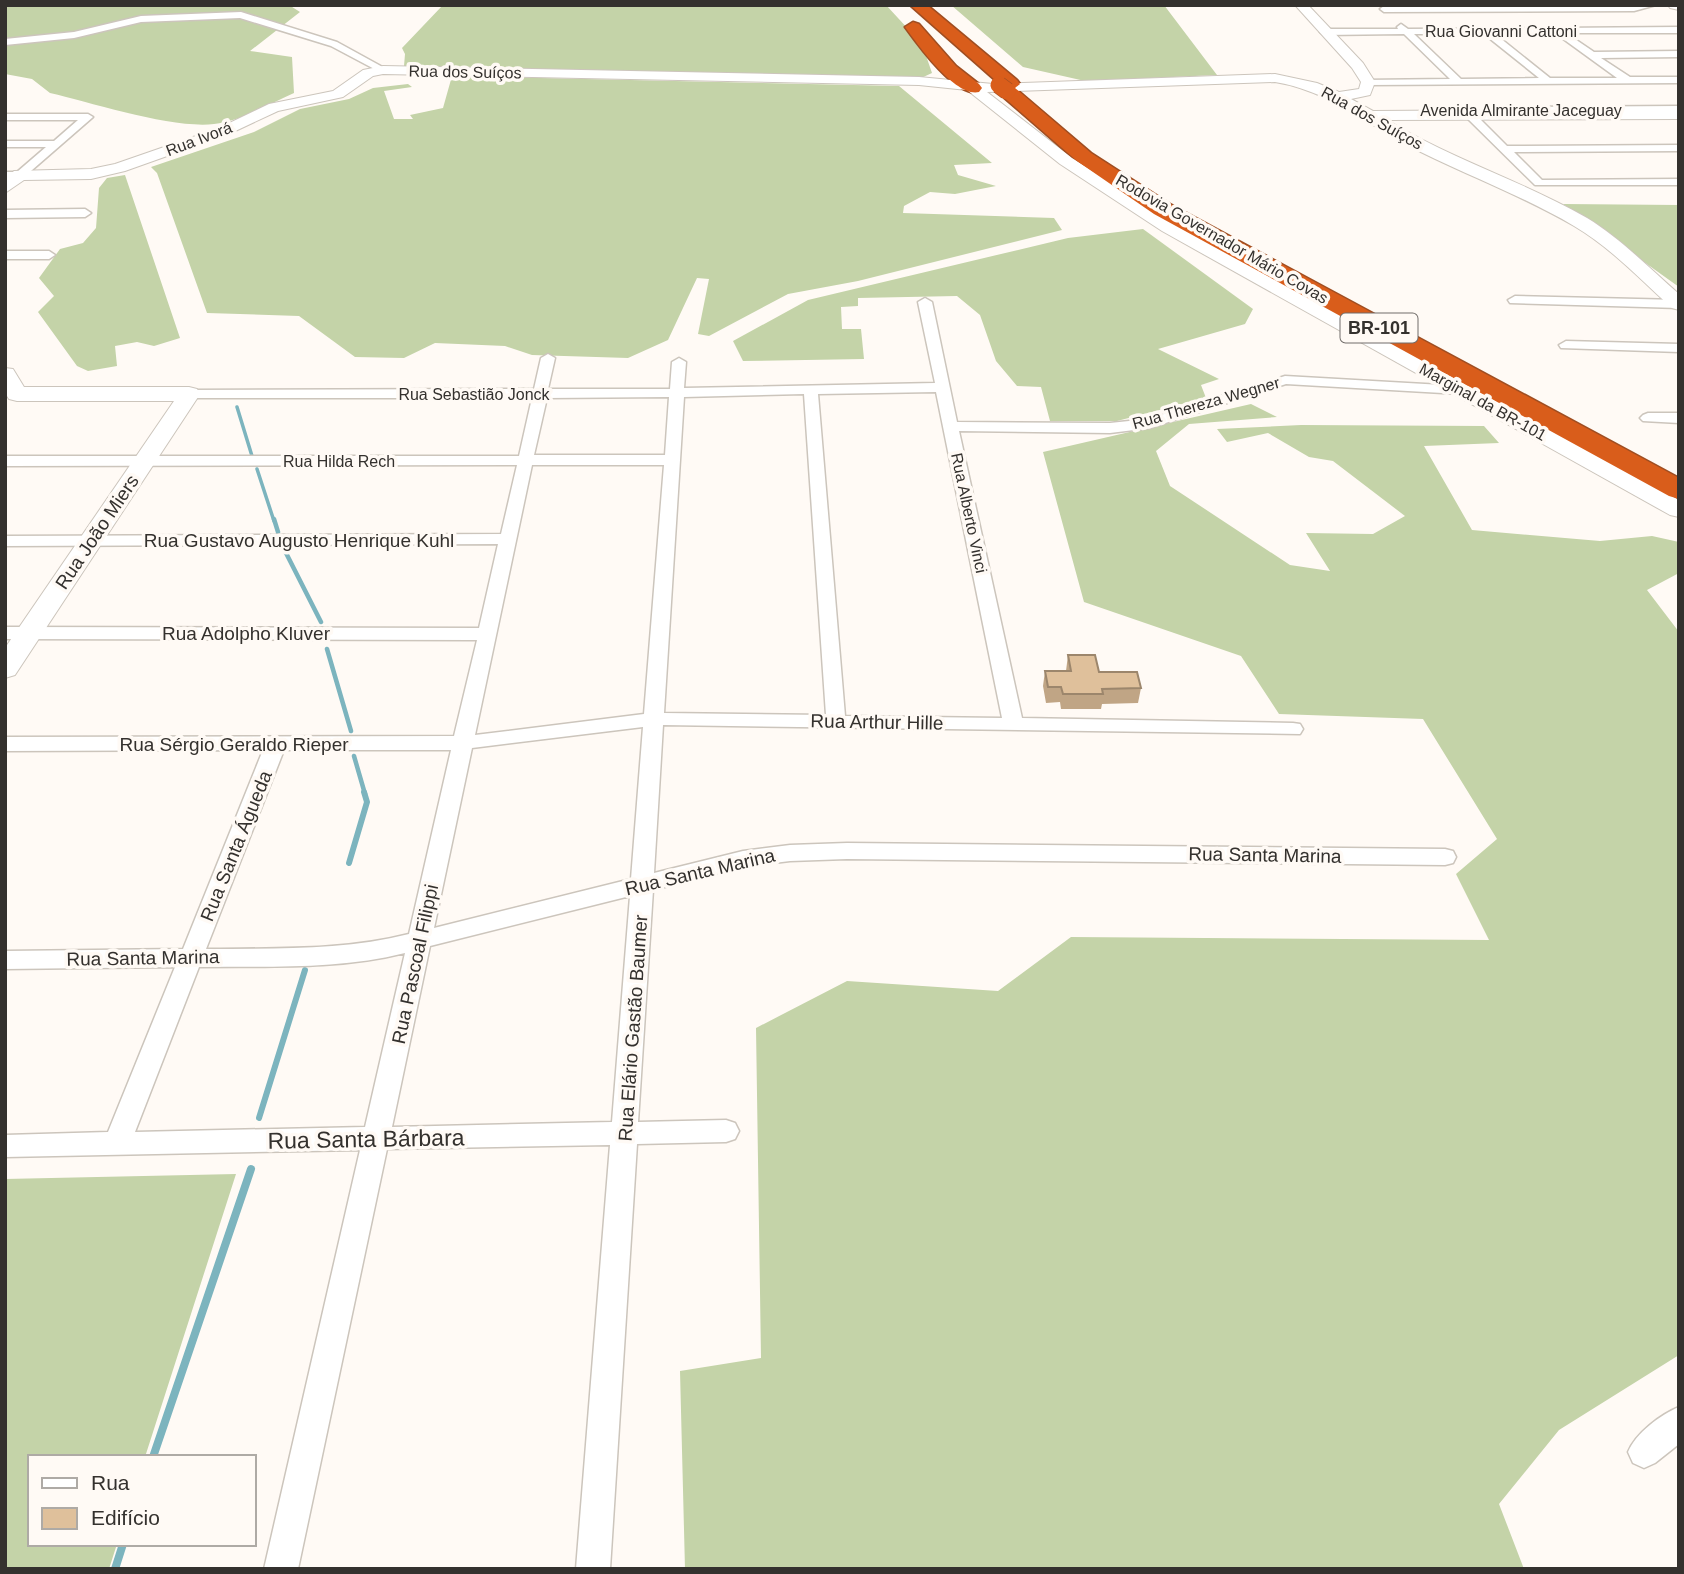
<svg xmlns="http://www.w3.org/2000/svg" width="1684" height="1574" viewBox="0 0 1684 1574" font-family="Helvetica,sans-serif">
<style>
.forest{fill:#c4d3a8}
.lines{fill:none;stroke-linecap:round;stroke-linejoin:round}
.stream-far3{stroke:#7cb4be;stroke-width:3.5}
.stream-far2{stroke:#7cb4be;stroke-width:4.5}
.stream-far1{stroke:#7cb4be;stroke-width:6}
.stream{stroke:#7cb4be;stroke-width:8}
.street-casing{stroke:#ccc5bc;stroke-width:3}
.secondary-casing{stroke:#ccc5bc;stroke-width:2}
.highway-casing{stroke:#9f4e22;stroke-width:3}
.street{fill:#fff;fill-rule:evenodd}
.secondary{fill:#fff;fill-rule:evenodd}
.highway{fill:#d95d1b;fill-rule:evenodd}
.highway-bridge-casing{stroke:#9f4e22;stroke-width:18;stroke-linecap:butt}
.highway-bridge{stroke:#d95d1b;stroke-width:17}
.wall{fill:#c0a585}
.building{fill:#dfc09b;stroke:#9c866c;stroke-width:2}
.labels{text-anchor:middle;dominant-baseline:central;stroke-width:7;stroke-linejoin:round;paint-order:stroke}
.far-street-label{font-size:16px;fill:#34312e;stroke:#fffaf5}
.shield{fill:#fffaf5;stroke:#716d6a;stroke-width:2}
.shield-label{font-size:18px;font-weight:bold;fill:#34312e}
.street-label{font-size:19px;fill:#34312e;stroke:#fffaf5}
.near-street-label{font-size:23px;fill:#34312e;stroke:#fffaf5}
</style>
<rect width="100%" height="100%" fill="#fffaf5"/>
<path class="forest" d="M5 5H289L300 12 250 51 292 57 294 93C269 104 242 121 214 124 173 129 93 103 50 93L32 79 5 74Z
M443 5H886L922 44 932 73 919 79 404 66 405 54 402 48Z
M951 5H1164L1217 75 1085 81 1023 67Z
M452 76 899 86 992 163 954 165 958 175 996 186 955 194 930 192 904 206 903 213 1054 218 1062 230 858 281 788 294 709 336 698 334 709 279 697 278 668 340 628 358 532 355 505 346 435 343 404 358 355 357 299 316 207 313 157 173 151 167 254 132 300 109 349 99 373 88 408 84 412 87 384 91 394 119H413L410 115 443 108Z
M125 175 180 338 154 346 137 342 115 346 117 366 88 371 77 366 38 312 54 296 39 278 60 249 83 243 96 228 99 188 107 178Z
M1563 204 1679 205V287Z
M1143 229 1253 309 1245 324 1158 349 1219 379 1201 385 1206 398 1117 421H1050L1041 387 1017 386 996 361 980 315 957 296 858 298V306L841 307 842 329H861L864 359 743 361 733 341 808 300 1068 238Z
M1251 404 1277 417 1189 424 1156 451 1170 486 1290 565 1330 571 1306 533 1373 534 1405 516 1333 461 1309 457 1268 433 1227 442 1217 429 1301 425 1484 426 1499 443 1424 446 1472 530 1600 541 1652 536 1679 542V573L1647 590 1679 632V1355L1559 1430 1499 1504 1524 1569H685L680 1371 761 1358 756 1028 847 981 998 991 1071 937 1489 940 1456 874 1497 839 1423 719 1279 714 1241 656 1084 602 1043 452Z
M236 1174 145 1457H30V1544H117L109 1569H5V1179Z"/>
<g class="lines">
<path class="stream-far3" d="M237 407 252 456
M257 469 274 521"/>
<path class="stream-far2" d="M274 519 278 532
M285 551 321 622
M327 649 351 731
M354 756 365 794"/>
<path class="stream-far1" d="M349 863 367 802 364 792
M259 1118 305 970"/>
<path class="stream" d="M153 1457 251 1169
M115 1569 123 1544"/>
<defs>
<path id="street" d="M1656 5 1634 11 1384 12 1380 9 1384 6Z
M241 12 337 42 388 70 380 72 331 46 240 18 141 22 74 38 5 45V39L74 32 141 16Z
M1401 24 1408 29 1679 27V33H1566L1594 52 1679 51V57L1601 58 1630 77H1679V83L1368 85 1363 82 1365 80 1450 79 1404 34 1324 35 1320 32 1324 29H1398L1397 27ZM1555 33 1617 78H1550L1495 34ZM1414 34H1484L1539 78 1461 79Z
M1679 106V112L1502 113 1497 110 1502 107Z
M1466 113H1474L1507 146 1679 145V151L1514 152 1542 180 1679 179V185H1535L1466 117Z
M5 114H88L93 117 24 177 5 178V172H17L46 147H5V141H54L78 120H5Z
M5 210 85 209 91 213 85 217 5 218Z
M5 251H49L55 255 49 259H5Z
M1515 296 1679 300V308L1510 303 1508 300Z
M925 298 932 302 957 422 1110 423 1148 419 1285 376 1460 386 1467 390 1460 394 1286 384 1150 428 1110 433 959 431 1022 718 1293 723 1300 724 1303 729 1300 734 663 725 654 873 743 851 790 845 847 843 1445 849 1453 851 1456 857 1453 863 1445 865 847 859 790 861 743 867 653 890 638 1122 726 1120 735 1123 739 1131 735 1139 726 1142 637 1144 610 1569H576L610 1145 387 1149 298 1569H264L360 1150 5 1157V1135L108 1132 175 967 5 969V951L183 949 263 750 5 751V737L454 736 477 640 5 639V627L479 628 498 544 5 546V536L501 534 517 465 5 466V456H519L532 398H189L182 394 189 390 534 389 541 358 548 354 555 358 548 389H670L672 362 679 358 686 362 684 388 935 383 918 302ZM936 392 1002 718 845 716 818 394ZM804 394 826 715 664 713 684 397ZM669 397 665 455H534L547 398ZM532 465H664L644 714 475 735ZM643 727 631 879 434 928 472 748ZM284 750H451L409 934C343 951 275 948 206 949ZM630 896 612 1122 392 1127 430 946ZM405 953 365 1127 135 1132 199 967C268 966 338 970 405 953Z
M1566 341 1679 344V352L1561 348 1559 345Z
M1648 413H1679V423L1643 421 1640 418 1643 415Z
M1679 1407V1444L1655 1463 1644 1468 1633 1463 1628 1452C1636 1433 1660 1415 1679 1407Z"/>
<path id="secondary" d="M1295 5H1308L1363 63 1375 82 1370 95 1351 99 1373 111 1679 109V119L1387 120C1451 159 1523 181 1587 218 1620 238 1649 268 1679 294V310L1672 308C1641 280 1610 247 1574 226 1520 194 1460 173 1405 144 1362 120 1325 90 1275 82L987 92 1072 158 1174 223 1679 500V517L1670 515 1162 231 1060 164 967 90 919 85 383 74 373 76 343 97 278 111 229 134 125 171 91 179 24 180 5 193V179L14 171 91 169 115 164 219 128 269 104 333 91 363 70 383 66 919 77 993 84 1275 74 1317 83 1339 92 1359 89 1361 82 1352 68Z
M1668 5H1679V10L1670 8Z
M5 368 13 369 24 387H189L197 389 200 394 15 675 5 678V648L174 401H17L9 399 5 393Z"/>
<path id="highway" d="M910 5H927L1017 80 1020 84 1015 88 1091 153 1170 204 1679 478V499L1669 496 1154 214 1077 161 1001 95 998 91 1003 87Z
M913 22 919 24 956 66 979 84 982 88 979 92C956 98 918 45 905 27Z"/>
</defs>
<use href="#street" class="street-casing"/>
<use href="#secondary" class="secondary-casing"/>
<use href="#highway" class="highway-casing"/>
<use href="#street" class="street"/>
<use href="#secondary" class="secondary"/>
<use href="#highway" class="highway"/>
<defs>
<path id="highway-bridge" d="M999 85 1007 91"/>
</defs>
<use href="#highway-bridge" class="highway-bridge-casing"/>
<use href="#highway-bridge" class="highway-bridge"/>
</g>
<path class="wall" d="M1068 655 1099 672 1141 688 1138 703 1102 704 1101 709H1061L1060 702 1046 703 1043 686 1045 671H1066Z"/>
<path class="building" d="M1068 655H1095L1099 672H1137L1141 688 1102 689 1103 694H1063L1061 687H1048L1045 671H1071Z"/>
<g class="labels">
<g class="far-street-label">
<text x="1501" y="31">Rua Giovanni Cattoni</text>
<text transform="translate(465 72) rotate(1)">Rua dos Suíços</text>
<text x="1521" y="110">Avenida Almirante Jaceguay</text>
<text transform="translate(1372 118) rotate(29)">Rua dos Suíços</text>
<text transform="translate(199 139) rotate(-21)">Rua Ivorá</text>
<text transform="translate(1222 239) rotate(30)">Rodovia Governador Mário Covas</text>
<text x="474" y="394">Rua Sebastião Jonck</text>
<text transform="translate(1483 402) rotate(29)">Marginal da BR-101</text>
<text transform="translate(1206 403) rotate(-16)">Rua Thereza Wegner</text>
<text x="339" y="461">Rua Hilda Rech</text>
<text transform="translate(969 513) rotate(78)">Rua Alberto Vinci</text>
</g>
<rect class="shield" x="1340.5" y="313.5" width="77" height="29" rx="5"/>
<g class="shield-label">
<text x="1379" y="328">BR-101</text>
</g>
<g class="street-label">
<text transform="translate(97 532) rotate(-56)">Rua João Miers</text>
<text x="299" y="540">Rua Gustavo Augusto Henrique Kuhl</text>
<text x="246" y="633">Rua Adolpho Kluver</text>
<text transform="translate(877 722) rotate(1)">Rua Arthur Hille</text>
<text x="234" y="744">Rua Sérgio Geraldo Rieper</text>
<text transform="translate(236 846) rotate(-68)">Rua Santa Águeda</text>
<text transform="translate(1265 855) rotate(1)">Rua Santa Marina</text>
<text transform="translate(700 872) rotate(-13)">Rua Santa Marina</text>
<text transform="translate(143 958) rotate(-1)">Rua Santa Marina</text>
<text transform="translate(415 964) rotate(-78)">Rua Pascoal Filippi</text>
<text transform="translate(633 1028) rotate(-86)">Rua Elário Gastão Baumer</text>
</g>
<g class="near-street-label">
<text transform="translate(366 1139) rotate(-1)">Rua Santa Bárbara</text>
</g>
</g>
<rect width="1684" height="1574" fill="none" stroke="#34312e" stroke-width="14"/>
<rect x="28" y="1455" width="228" height="91" fill="#fffaf5" stroke="#aeaaa5" stroke-width="2"/>
<rect x="42" y="1478" width="35" height="10" fill="#ffffff" stroke="#aeaaa5" stroke-width="2"/>
<text x="91" y="1490" font-size="21" fill="#34312e">Rua</text>
<rect x="42" y="1508" width="35" height="21" fill="#dfc09b" stroke="#aeaaa5" stroke-width="2"/>
<text x="91" y="1525" font-size="21" fill="#34312e">Edifício</text>
</svg>
